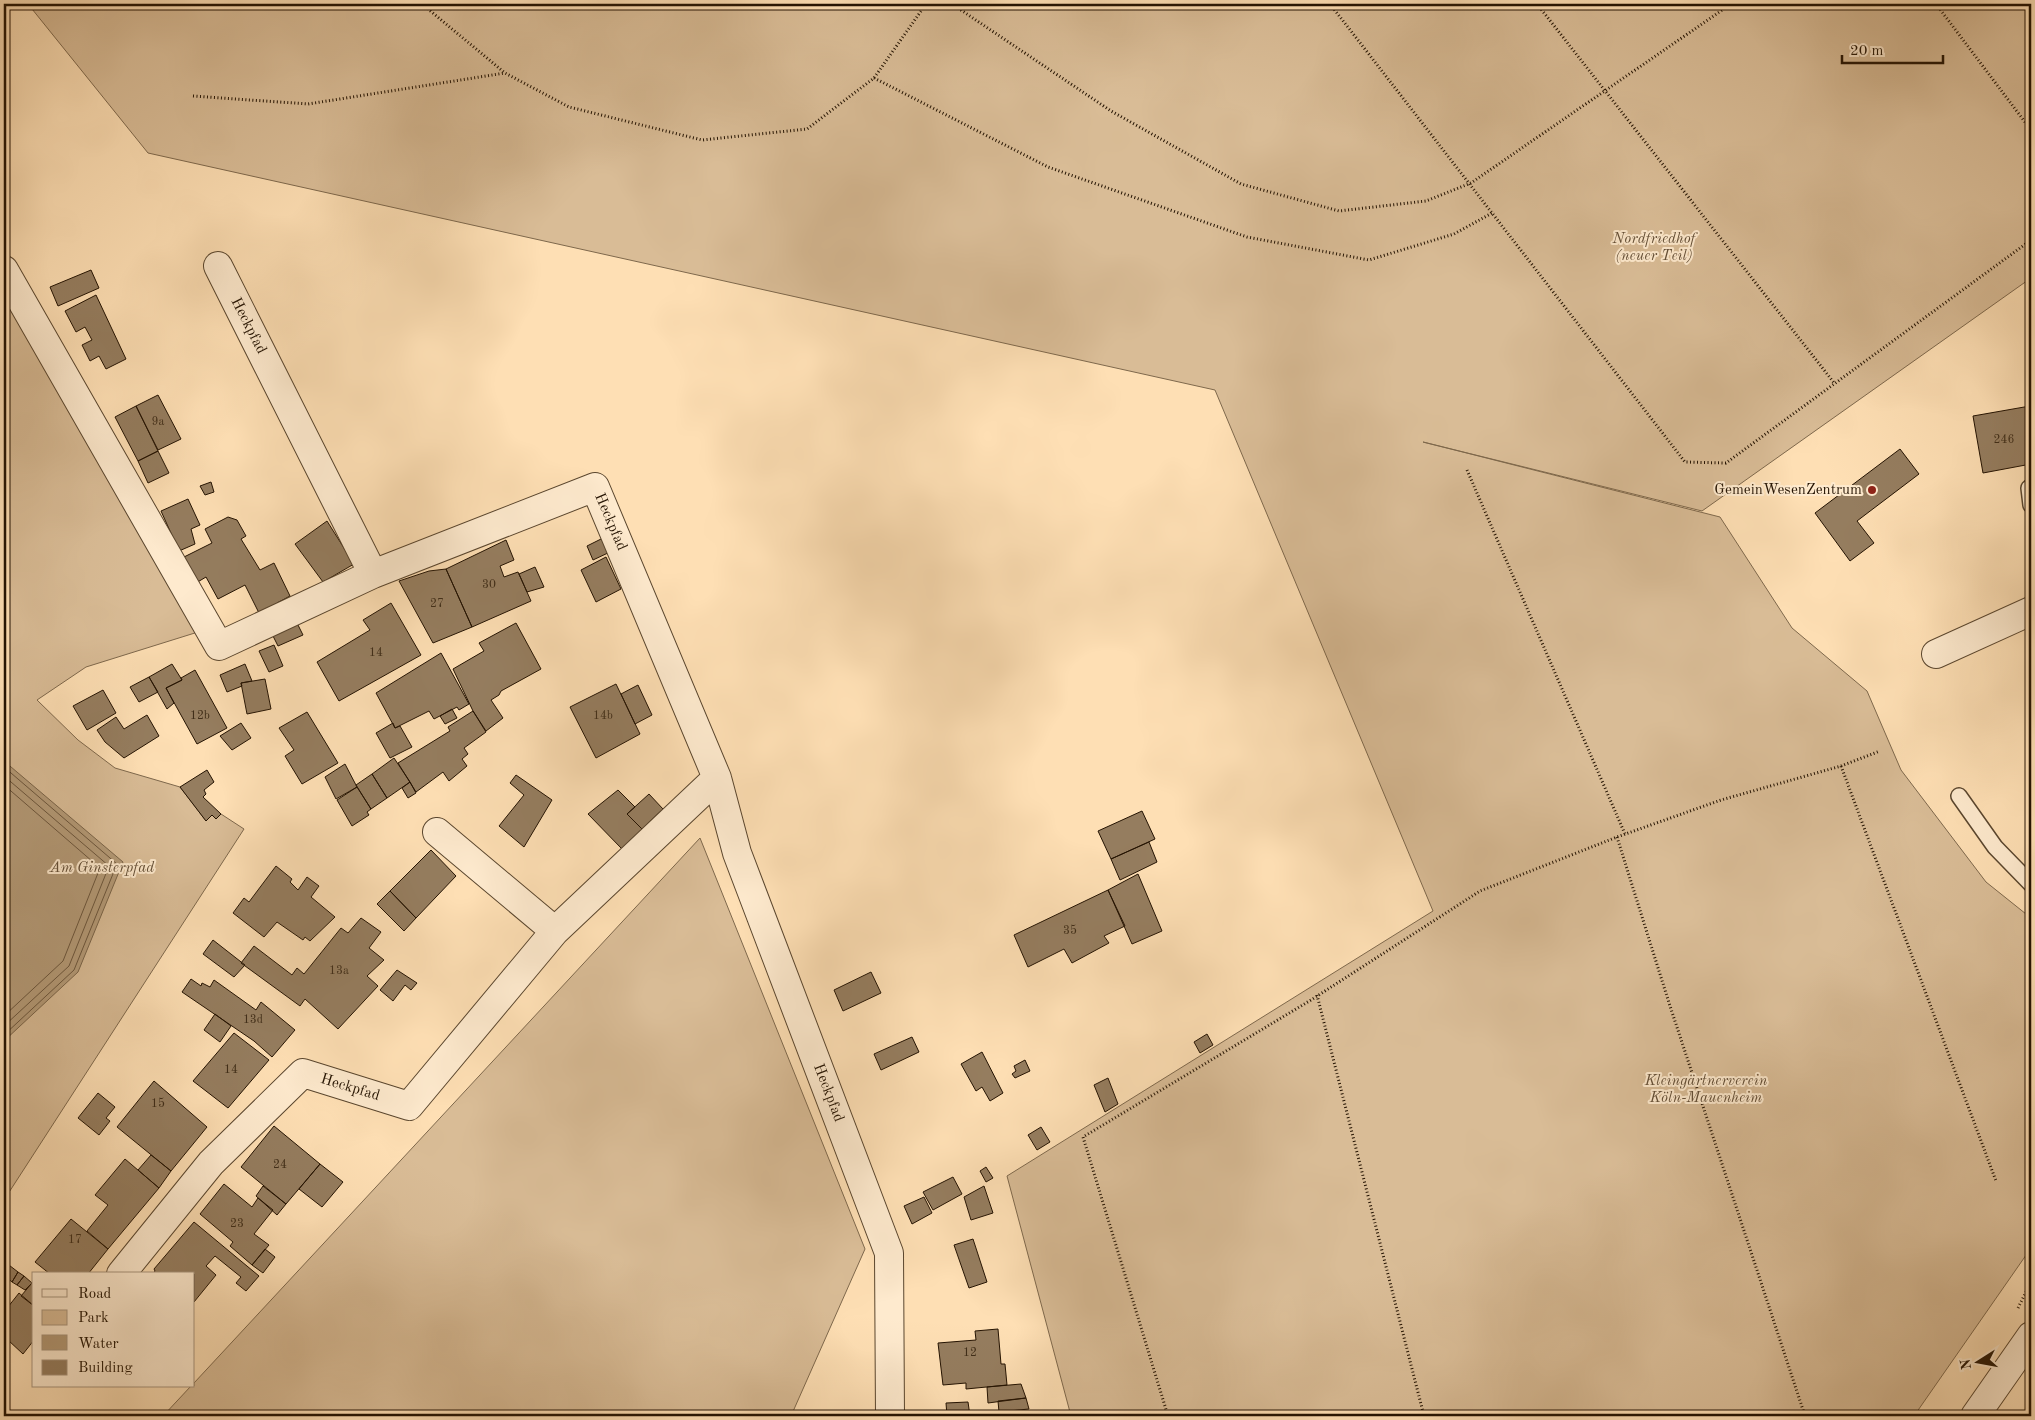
<svg xmlns="http://www.w3.org/2000/svg" width="2035" height="1420" viewBox="0 0 2035 1420" font-family="'Old Standard TT',serif">
<style>
.green{fill:#d9bc96;stroke:#7e684c}
.water{fill:#b49a77;stroke:#7a6448}
.lines{fill:none;stroke-linecap:round;stroke-linejoin:round}
.shore{stroke:#6c563c;stroke-width:1}
.building{fill:#957d5f;stroke:#241302}
.lane-casing{stroke:#5a462e;stroke-width:18}
.street-casing{stroke:#5a462e;stroke-width:30}
.path{stroke:#241302;stroke-width:3;stroke-dasharray:1 2.5;stroke-linecap:butt}
.lane{stroke:#feeace;stroke-width:15}
.street{stroke:#feeace;stroke-width:28}
.poi-dot{fill:#8f2418;stroke:#feeace;stroke-width:2}
.labels{text-anchor:middle;dominant-baseline:central;stroke-width:4;stroke-linejoin:round;paint-order:stroke}
.number-label{font-size:12px;fill:#402e19}
.park-label{font-size:15px;font-style:italic;fill:#634e36;stroke:#feeace}
.street-label{font-size:15px;fill:#241302;stroke:#feeace}
.poi-label{font-size:15px;fill:#241302;stroke:#feeace;text-anchor:end}
</style>
<rect width="100%" height="100%" fill="#fedfb4"/>
<filter id="stains"><feTurbulence type="fractalNoise" baseFrequency=".004" numOctaves="4"/><feColorMatrix values="0 0 0 0 .2 0 0 0 0 .09 0 0 0 0 .02 0 0 0 .5 -.17"/></filter>
<radialGradient id="worn" r=".72"><stop offset=".6" stop-color="#630" stop-opacity="0"/><stop offset="1" stop-color="#630" stop-opacity=".3"/></radialGradient>
<path class="green" d="M28 4H2031V278L1702 511 1423 442 1720 517 1792 628 1867 691 1901 770 1986 882 2031 918V1248L1914 1416H1071L1007 1176 1433 911 1215 390 148 153Z
M4 261 198 632 86 667 37 700 78 740 115 768 180 787 206 821 212 815 216 819 221 814 244 829 4 1200Z
M700 838 865 1249 791 1416H163L191 1386H194V1383Z"/>
<path class="water" d="M4 761 123 862 78 972 4 1041Z"/>
<g class="lines">
<path class="shore" d="M4 767 117 864 74 970 4 1035
M4 776 109 866 69 966 4 1026
M4 785 100 868 63 961 4 1016"/>
</g>
<path class="building" d="M91 270 99 288 58 306 50 287Z
M96 295 126 359 106 369 99 356 90 361 82 345 92 340 85 327 76 332 65 311Z
M158 395 181 439 158 450 136 406Z
M136 406 158 451 138 461 115 417Z
M2030 406 2031 464 1983 473 1973 416Z
M1900 449 1919 474 1857 521 1874 543 1850 561 1815 513Z
M158 451 169 473 148 483 138 461Z
M211 482 214 492 205 495 200 486Z
M188 499 200 525 191 529 195 544 179 551 161 511Z
M228 517 237 520 246 536 241 539 260 570 274 563 290 596 277 603 278 605 259 613 245 585 218 599 206 577 196 583 182 558 212 543 205 529Z
M327 521 354 564 323 582 295 544Z
M603 538 610 552 593 560 587 546Z
M506 540 514 560 500 566 504 577 518 572 531 601 472 627 446 569Z
M606 557 621 589 596 602 581 570Z
M535 567 544 587 527 592 519 574Z
M446 569 472 627 433 643 399 581 429 571Z
M391 603 421 655 339 701 317 662 370 630 363 620Z
M297 623 303 635 278 646 272 634Z
M516 623 541 669 501 691 499 695 491 700 503 718 486 731 473 711 453 669 484 651 479 643Z
M274 645 283 666 269 672 259 651Z
M441 653 469 704 459 710 457 707 434 719 429 711 395 728 376 693Z
M172 664 182 680 166 688 174 703 167 709 149 677Z
M245 664 252 681 241 683 242 686 227 692 220 675Z
M195 670 227 728 197 744 166 688 182 680 181 678Z
M149 677 158 692 139 702 130 687Z
M265 679 271 709 247 714 241 683Z
M616 684 640 734 596 758 570 707Z
M638 685 652 715 635 724 621 694Z
M103 690 116 713 87 730 73 706Z
M452 709 457 718 445 724 440 716Z
M473 711 486 732 464 748 468 754 462 759 467 766 449 781 443 772 416 792 398 763 450 731 448 727Z
M307 712 338 763 302 784 285 756 294 750 279 728Z
M147 715 159 736 124 758 105 742 97 730 116 717 124 729Z
M241 723 251 738 232 750 220 736Z
M393 723 395 728 400 726 412 747 390 758 376 733Z
M394 758 410 782 387 798 372 774Z
M345 764 357 787 336 799 325 777Z
M207 770 214 782 204 790 206 794 203 797 221 814 216 819 212 815 206 821 180 787Z
M372 774 387 798 371 809 356 785Z
M516 775 552 800 524 847 499 826 524 795 510 783Z
M410 782 416 793 408 798 402 788Z
M357 787 371 809 367 812 369 815 352 826 337 800Z
M618 790 635 807 627 814 643 830 622 849 588 814Z
M649 794 663 809 642 829 627 814Z
M1142 811 1155 839 1111 859 1098 831Z
M1149 842 1157 862 1120 880 1111 859Z
M431 850 456 876 416 918 390 891Z
M276 866 292 879 290 882 298 890 307 877 319 886 311 897 335 917 310 941 305 937 303 940 277 922 264 937 233 913 244 898 249 902Z
M1138 874 1162 931 1132 944 1108 890Z
M1108 890 1125 926 1104 936 1109 943 1072 963 1064 949 1028 967 1014 935Z
M390 891 416 918 404 931 377 904Z
M361 918 381 932 369 948 384 960 367 976 378 986 338 1029 305 999 300 1006 241 963 254 946 292 975 297 968 304 974 341 928 348 933Z
M213 940 245 965 234 977 203 954Z
M397 970 417 983 411 990 405 985 393 1001 380 990Z
M871 972 881 993 843 1011 834 990Z
M191 979 201 986 202 983 210 987 214 980 256 1010 261 1002 295 1030 272 1057 254 1041 182 992Z
M215 1014 231 1026 220 1042 204 1030Z
M234 1033 269 1060 228 1108 193 1081Z
M1207 1034 1213 1045 1200 1053 1194 1042Z
M912 1037 919 1052 881 1070 874 1054Z
M982 1052 1003 1093 990 1101 982 1087 976 1091 961 1064Z
M1025 1060 1030 1071 1015 1078 1012 1074 1016 1071 1014 1066Z
M1108 1078 1118 1104 1105 1112 1094 1085Z
M154 1081 207 1127 171 1171 117 1127Z
M98 1093 115 1107 106 1118 110 1121 99 1135 78 1118Z
M274 1126 320 1164 286 1204 241 1167Z
M1041 1127 1050 1142 1037 1150 1028 1135Z
M151 1155 171 1171 159 1188 138 1170Z
M125 1159 159 1188 108 1249 87 1231 108 1205 95 1195Z
M320 1164 343 1182 322 1207 299 1189Z
M986 1167 993 1178 986 1182 980 1171Z
M953 1177 962 1194 933 1210 923 1192Z
M224 1184 252 1207 258 1198 273 1210 254 1234 269 1245 252 1265 230 1246 233 1242 200 1214Z
M263 1186 286 1204 277 1215 256 1196Z
M984 1186 993 1213 971 1220 964 1197Z
M924 1197 932 1213 912 1224 904 1206Z
M71 1219 108 1249 88 1274H50L35 1262Z
M194 1222 259 1276 246 1291 236 1283 241 1277 215 1256 206 1266 216 1275 194 1302V1274H153L155 1271 154 1269Z
M973 1239 987 1282 969 1288 954 1245Z
M265 1249 275 1257 263 1273 252 1265Z
M5 1262 18 1272 12 1282 4 1275Z
M18 1272 24 1276 17 1285 12 1282Z
M24 1276 32 1283 25 1290 17 1285Z
M32 1283 34 1284V1306L21 1296Z
M19 1293 34 1306V1340L23 1354 8 1340 4 1345V1312Z
M998 1329 1001 1364H1005L1007 1385 966 1389V1383L943 1385 938 1343 976 1340 975 1331Z
M1021 1384 1026 1398 988 1403 987 1387Z
M1026 1398 1029 1409 999 1412 998 1401Z
M968 1402 970 1416H947L946 1403Z"/>
<g class="lines">
<defs>
<path id="lane" d="M2029 488 2031 505
M1959 796 1995 847 2031 884"/>
<path id="street" d="M218 266 373 574 595 487 717 778 737 853 889 1253 890 1416
M4 270 219 646 373 574
M1936 654 2031 611
M437 832 555 931
M121 1274 211 1163 303 1073 409 1106 555 931 717 778
M1975 1416 2031 1336"/>
</defs>
<use href="#lane" class="lane-casing"/>
<use href="#street" class="street-casing"/>
<path class="path" d="M422 4 505 73 569 107 702 140 807 129 874 78 926 4
M952 4 1111 111 1241 184 1339 211 1426 201 1471 183 1731 4
M1330 4 1685 462 1726 463 2031 240
M1537 4 1835 384
M1936 4 2031 130
M874 78 1048 167 1247 237 1369 260 1454 234 1494 212
M193 96 308 104 505 73
M1467 470 1625 834
M1841 766 1996 1181
M1617 837 1670 1006 1805 1416
M1317 995 1424 1416
M2018 1308 2031 1282
M1168 1416 1083 1137 1311 1000 1480 891 1617 837 1721 800 1841 766 1880 751"/>
<use href="#lane" class="lane"/>
<use href="#street" class="street"/>
</g>
<circle class="poi-dot" cx="1872" cy="490" r="5"/>
<g class="labels">
<g class="number-label">
<text x="158" y="422">9a</text>
<text x="2004" y="440">246</text>
<text x="489" y="585">30</text>
<text x="437" y="604">27</text>
<text x="376" y="653">14</text>
<text x="200" y="716">12b</text>
<text x="603" y="716">14b</text>
<text x="1070" y="931">35</text>
<text x="339" y="971">13a</text>
<text x="253" y="1020">13d</text>
<text x="231" y="1070">14</text>
<text x="158" y="1104">15</text>
<text x="280" y="1165">24</text>
<text x="237" y="1224">23</text>
<text x="75" y="1240">17</text>
<text x="970" y="1353">12</text>
</g>
<g class="park-label">
<text x="1654" y="239">Nordfriedhof<tspan x="1654" dy="17">(neuer Teil)</tspan></text>
<text x="102" y="868">Am Ginsterpfad</text>
<text x="1706" y="1081">Kleingärtnerverein<tspan x="1706" dy="17">Köln-Mauenheim</tspan></text>
</g>
<g class="street-label">
<text transform="translate(248 326) rotate(63)">Heckpfad</text>
<text transform="translate(610 522) rotate(67)">Heckpfad</text>
<text transform="translate(350 1088) rotate(17)">Heckpfad</text>
<text transform="translate(828 1093) rotate(69)">Heckpfad</text>
</g>
<g class="poi-label">
<text x="1862" y="490">GemeinWesenZentrum</text>
</g>
</g>
<rect width="2035" height="1420" fill="none" stroke="#fedfb4" stroke-width="20"/>
<rect x="5" y="5" width="2025" height="1410" fill="none" stroke="#241302" stroke-width="2.5"/>
<rect x="10" y="10" width="2015" height="1400" fill="none" stroke="#241302"/>
<rect x="32" y="1272" width="162" height="115" fill="#feeace" stroke="#a7947c"/>
<rect x="42" y="1289" width="25" height="8" fill="#feeace" stroke="#a7947c"/>
<text x="78" y="1298" font-size="15" fill="#241302">Road</text>
<rect x="42" y="1310" width="25" height="15" fill="#d9bc96" stroke="#a7947c"/>
<text x="78" y="1322" font-size="15" fill="#241302">Park</text>
<rect x="42" y="1335" width="25" height="15" fill="#b49a77" stroke="#a7947c"/>
<text x="78" y="1348" font-size="15" fill="#241302">Water</text>
<rect x="42" y="1360" width="25" height="15" fill="#957d5f" stroke="#a7947c"/>
<text x="78" y="1372" font-size="15" fill="#241302">Building</text>
<g transform="translate(1978 1362) rotate(259)" stroke="#feeace" stroke-width="4" paint-order="stroke">
<path d="M0-4L9 19L0 12L-9 19Z" fill="#241302"/>
<text y="-8" font-size="14" font-weight="bold" text-anchor="middle" fill="#241302">N</text>
</g>
<path d="M1842 55v8h101v-8" fill="none" stroke="#241302" stroke-width="2.5"/>
<text x="1850" y="55" font-size="15" fill="#241302" stroke="#feeace" stroke-width="4" paint-order="stroke">20 m</text>
<rect width="100%" height="100%" filter="url(#stains)"/>
<rect width="100%" height="100%" fill="url(#worn)"/>
</svg>
